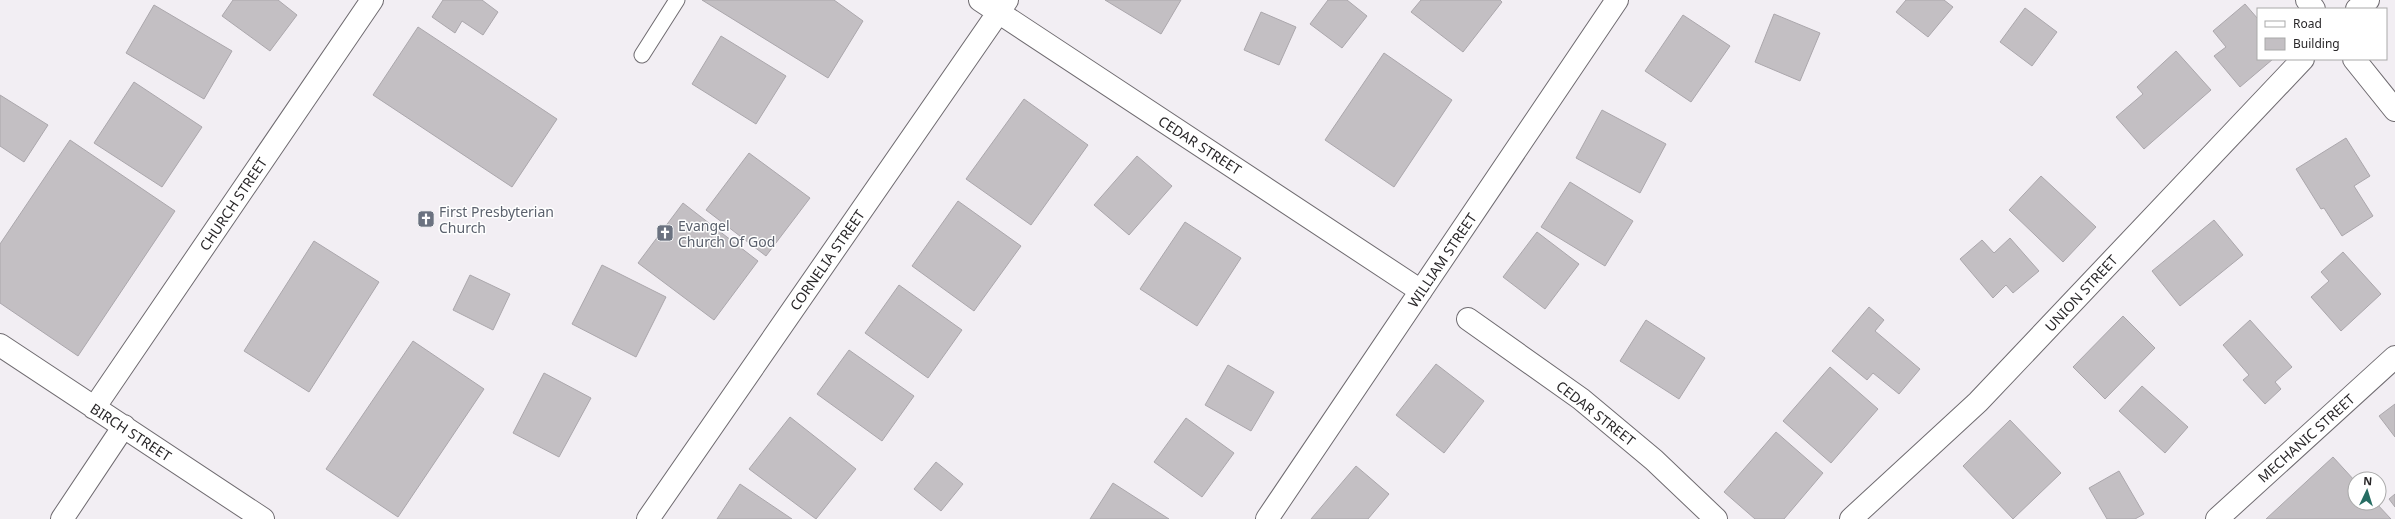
<svg xmlns="http://www.w3.org/2000/svg" width="2395" height="519" viewBox="0 0 2395 519" font-family="'Noto Sans',sans-serif">
<style>
.building{fill:#c3bfc3;stroke:#aba7ac}
.lines{fill:none;stroke-linecap:round;stroke-linejoin:round}
.service-casing{stroke:#6f6b70;stroke-width:17}
.minor-casing{stroke:#6f6b70;stroke-width:24}
.service{stroke:#fff;stroke-width:15}
.minor{stroke:#fff;stroke-width:22}
.labels{text-anchor:middle;dominant-baseline:central;stroke-width:3;stroke-linejoin:round;paint-order:stroke}
.street-label{font-size:14px;fill:#292729;stroke:#fff}
.worship-label{font-size:14px;fill:#5b616d;stroke:#fff;text-anchor:start}
</style>
<rect width="100%" height="100%" fill="#f2eef3"/>
<path class="building" d="M233 0H278L297 15 270 51 222 16Z
M443 0H482L498 12 483 35 462 21 455 33 432 17Z
M702 0H834L863 21 828 78Z
M1105 0H1181L1161 34Z
M1328 0H1347L1367 16 1342 48 1310 24Z
M1421 0H1500L1502 2 1463 52 1411 12Z
M1906 0H1944L1953 7 1928 37 1896 12Z
M2245 4 2258 19V59H2273L2240 87 2214 56 2226 47 2213 31Z
M154 5 232 51 204 99 126 53Z
M2025 8 2057 32 2032 66 2000 42Z
M1261 12 1296 27 1279 65 1244 50Z
M1774 14 1820 33 1800 81 1755 62Z
M1683 15 1730 46 1691 102 1645 71Z
M418 27 557 119 512 187 373 95Z
M721 36 786 76 756 124 692 84Z
M2176 51 2211 90 2144 149 2116 117 2143 94 2137 87Z
M1384 53 1452 100 1394 187 1325 140Z
M134 82 202 127 162 187 94 143Z
M0 95 48 125 24 162 0 146Z
M1024 99 1088 145 1031 225 966 179Z
M1602 110 1666 144 1640 193 1576 158Z
M2346 138 2370 176 2354 186 2373 216 2342 236 2324 208 2321 209 2296 169Z
M70 140 175 211 78 356 0 303V244Z
M749 153 810 198 766 256 706 210Z
M1137 156 1172 186 1129 235 1094 205Z
M2041 176 2096 227 2063 262 2009 210Z
M1570 182 1633 221 1605 266 1541 227Z
M958 201 1021 246 974 311 912 266Z
M683 203 758 261 714 320 638 263Z
M2214 220 2243 255 2180 306 2152 271Z
M1185 222 1241 258 1197 326 1140 289Z
M1537 232 1579 264 1545 309 1503 277Z
M2010 238 2039 271 2013 293 2006 285 1993 298 1960 259 1982 240 1994 253Z
M314 241 379 282 309 392 244 351Z
M2343 252 2381 294 2341 331 2311 297 2329 281 2321 272Z
M602 265 666 297 636 357 572 324Z
M470 275 510 294 493 330 453 310Z
M899 285 962 330 928 378 865 333Z
M1869 307 1884 320 1875 331 1920 369 1899 394 1873 373 1867 380 1832 351Z
M2123 316 2155 348 2105 399 2073 367Z
M1646 320 1705 358 1679 399 1620 361Z
M2250 320 2292 367 2275 382 2281 389 2265 404 2243 380 2249 375 2223 345Z
M413 341 484 389 398 517 326 469Z
M849 350 914 396 882 441 817 394Z
M1436 364 1484 401 1444 453 1396 415Z
M1228 365 1274 392 1251 431 1205 405Z
M1830 367 1878 409 1831 463 1783 421Z
M544 373 591 398 559 457 513 433Z
M2142 386 2188 427 2165 453 2119 411Z
M2395 404V437L2379 416Z
M790 417 856 469 816 519 749 469Z
M1186 418 1234 453 1202 497 1154 462Z
M2010 420 2061 473 2013 519 1963 466Z
M1776 432 1823 473 1784 519H1755L1724 492Z
M2333 457 2355 481V503H2376L2391 519H2266Z
M936 462 963 484 941 511 914 489Z
M1356 466 1389 494 1368 519H1311Z
M2119 471 2144 514 2135 519H2107L2089 488Z
M1113 483 1169 519H1090Z
M740 484 792 519H717Z
M2395 494V507L2389 499Z"/>
<g class="lines">
<defs>
<path id="service" d="M642 55 677 0"/>
<path id="minor" d="M980 0 1421 291
M2307 0 2314 9
M2357 9 2368 0
M2354 59 2395 110
M1468 319 1581 399 1654 460 1716 519
M0 345 263 519
M94 408 372 0
M62 519 124 426
M648 519 1007 0
M1267 519 1617 0
M1851 519 1978 402 2303 59
M2217 519 2395 357"/>
</defs>
<use href="#service" class="service-casing"/>
<use href="#minor" class="minor-casing"/>
<use href="#service" class="service"/>
<use href="#minor" class="minor"/>
</g>
<defs>
<symbol id="church-square" viewBox="-11 -11 22 22"><rect x="-9" y="-9" width="18" height="18" rx="4" fill="#6b7280" stroke="#fff"/><path d="M-1.2-6h2.4v3.5h3.3v2.4h-3.3V6h-2.4V-.1h-3.3v-2.4h3.3Z" fill="#fff"/></symbol>
</defs>
<g fill-rule="evenodd">
<use href="#church-square" x="416" y="209" width="20" height="20"/>
<use href="#church-square" x="655" y="223" width="20" height="20"/>
</g>
<g class="labels">
<g class="street-label">
<text transform="translate(1200 145) rotate(33)">CEDAR STREET</text>
<text transform="translate(233 204) rotate(-56)">CHURCH STREET</text>
<text transform="translate(827 260) rotate(-55)">CORNELIA STREET</text>
<text transform="translate(1442 260) rotate(-56)">WILLIAM STREET</text>
<text transform="translate(2081 293) rotate(-47)">UNION STREET</text>
<text transform="translate(1596 413) rotate(38)">CEDAR STREET</text>
<text transform="translate(131 432) rotate(33)">BIRCH STREET</text>
<text transform="translate(2306 438) rotate(-42)">MECHANIC STREET</text>
</g>
<g class="worship-label">
<text x="439" y="211">First Presbyterian<tspan x="439" dy="16">Church</tspan></text>
<text x="678" y="225">Evangel<tspan x="678" dy="16">Church Of God</tspan></text>
</g>
</g>
<rect x="2257" y="8" width="130" height="52" fill="#ffffff" stroke="#a9a9a9"/>
<rect x="2265" y="21" width="20" height="6" fill="#ffffff" stroke="#a9a9a9"/>
<text x="2293" y="28" font-size="12" fill="#292729">Road</text>
<rect x="2265" y="38" width="20" height="12" fill="#c3bfc3" stroke="#a9a9a9"/>
<text x="2293" y="48" font-size="12" fill="#292729">Building</text>
<g transform="translate(2367 491) rotate(4)"><circle r="19" fill="#ffffff" stroke="#a9a9a9"/>
<path d="M0-3L7 15L0 10L-7 15Z" fill="#266d63"/>
<text y="-6" font-size="11" font-weight="bold" text-anchor="middle" fill="#292729">N</text>
</g>
</svg>
